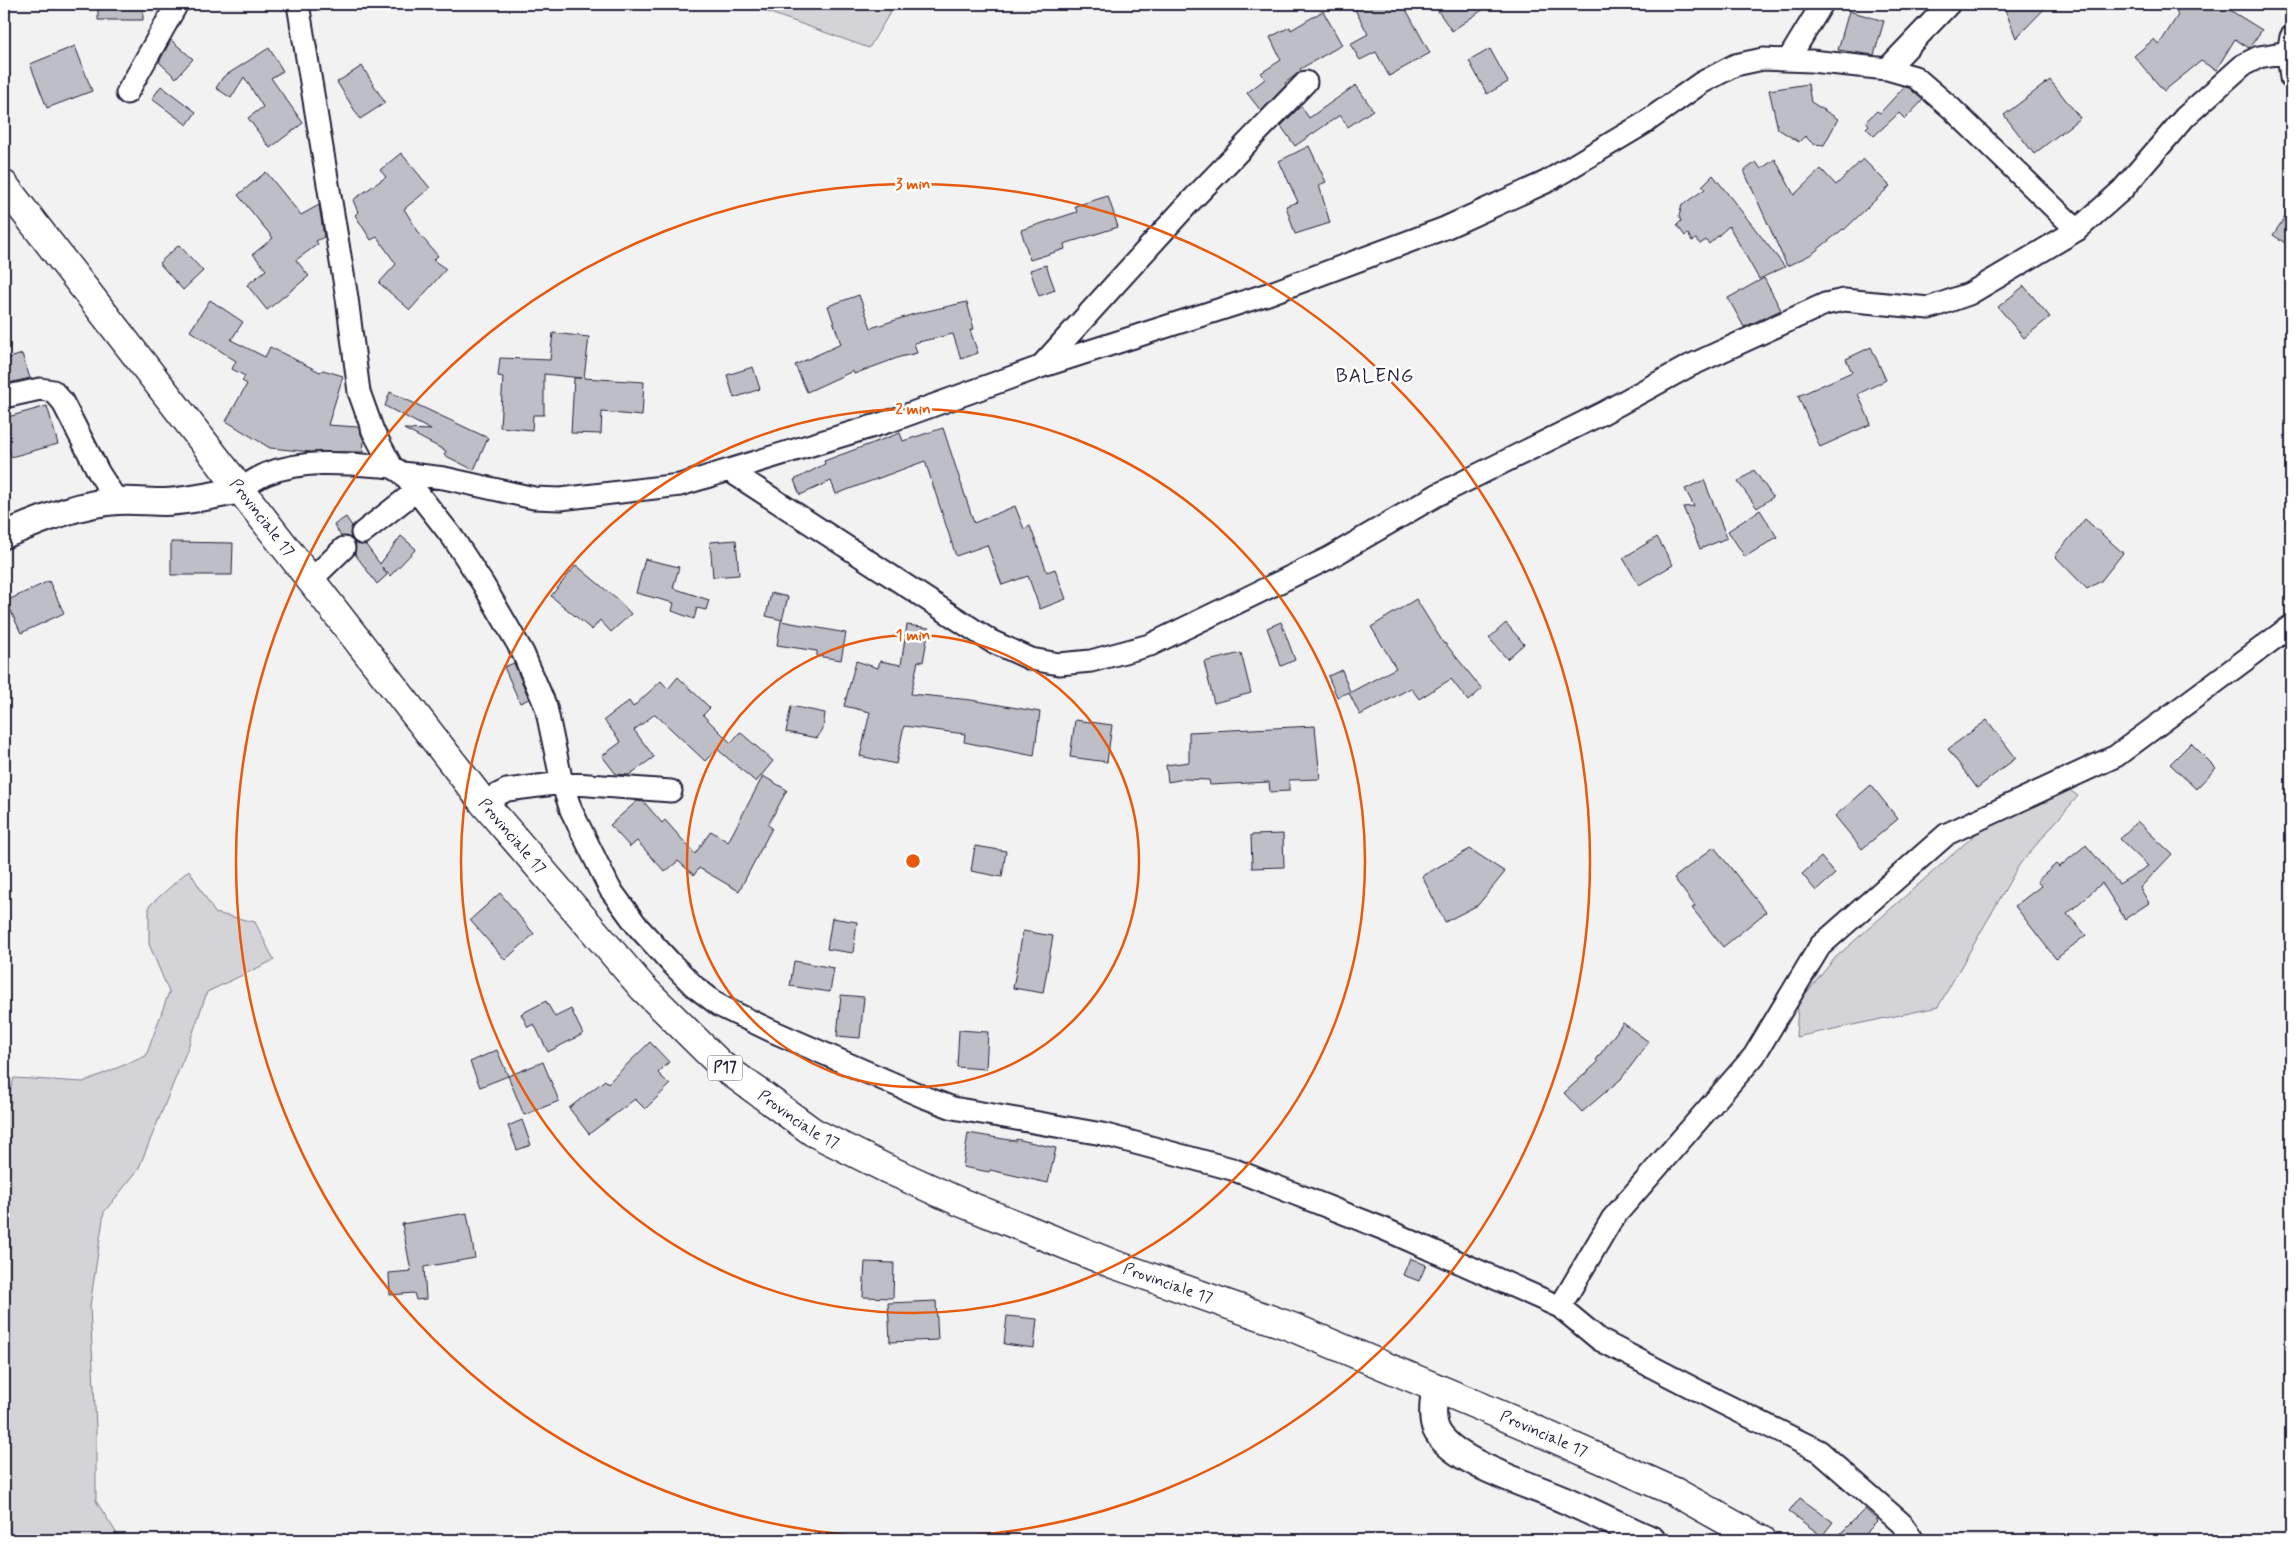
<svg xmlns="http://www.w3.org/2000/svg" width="2295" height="1544" viewBox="0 0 2295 1544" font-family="Mynerve,sans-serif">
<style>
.green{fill:#d3d3d8;stroke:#7a7a8a}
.building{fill:#bebec6;stroke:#22223b}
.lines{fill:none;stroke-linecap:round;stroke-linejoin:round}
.minor-casing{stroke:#22223b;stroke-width:25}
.tertiary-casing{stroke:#22223b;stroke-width:30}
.primary-casing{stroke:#22223b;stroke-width:31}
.minor{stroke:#fff;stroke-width:21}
.tertiary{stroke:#fff;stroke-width:26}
.primary{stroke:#fff;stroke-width:28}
.ring{fill:none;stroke:#e8590c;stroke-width:2.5}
.labels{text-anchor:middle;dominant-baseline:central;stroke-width:5;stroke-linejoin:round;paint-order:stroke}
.shield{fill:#fff;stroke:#646476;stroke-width:1}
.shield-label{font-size:15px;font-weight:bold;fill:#22223b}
.street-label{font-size:16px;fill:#22223b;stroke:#fff}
.quarter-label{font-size:19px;letter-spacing:1px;fill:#22223b;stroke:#fff}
.centre{fill:#e8590c;stroke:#fff;stroke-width:2.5}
.ring-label{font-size:15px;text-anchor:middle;font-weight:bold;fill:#e8590c;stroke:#fff;stroke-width:5;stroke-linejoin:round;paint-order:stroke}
</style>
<rect width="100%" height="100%" fill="#f2f2f3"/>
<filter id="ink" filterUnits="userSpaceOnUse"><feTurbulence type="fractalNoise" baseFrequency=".02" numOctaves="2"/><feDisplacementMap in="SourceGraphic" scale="10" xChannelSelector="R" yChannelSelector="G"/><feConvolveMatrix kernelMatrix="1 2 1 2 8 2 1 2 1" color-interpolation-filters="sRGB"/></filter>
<g filter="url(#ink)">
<path class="green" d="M745 4H895L869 48Z
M2060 783 2078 796 2019 865 1938 1007 1796 1037 1798 1003 1835 958 2003 810Z
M189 870 215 913 255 922 274 960 207 992 187 1050 138 1170 104 1212 90 1306 96 1428V1501L121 1540H4V1113L14 1078 83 1082 146 1056 169 992 149 944V906Z"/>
<path class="building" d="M98 4H143V20H98Z
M1352 4H1403L1430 53 1389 76 1376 52 1360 60 1350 44 1368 34Z
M1433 4H1491L1452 31Z
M2003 4H2049L2016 38Z
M2182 4H2220L2262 30 2249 48 2235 39 2216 70 2201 61 2164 91 2134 56 2154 39 2159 45 2178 15 2176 13Z
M1323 11 1342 45 1300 69 1301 71 1285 83 1286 85 1261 111 1247 93 1265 79 1261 73 1281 60 1270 37 1290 27 1291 30Z
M1849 11 1884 21 1874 55 1838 50Z
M171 40 193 59 176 78 159 62Z
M75 46 92 91 47 108 30 64Z
M269 48 283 71 271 78 303 123 270 148 248 118 263 107 244 77 231 98 216 88 223 77Z
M1490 49 1508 82 1487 94 1469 61Z
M362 66 385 103 360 119 337 82Z
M2050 80 2080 118 2034 154 2004 115Z
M1808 84 1811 102 1838 119 1824 145 1813 144 1805 136 1799 142 1778 129 1769 90Z
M1356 85 1373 110 1348 127 1340 115 1295 146 1281 126 1301 106 1309 118Z
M161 86 196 112 187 125 152 99Z
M1904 87 1909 88 1923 100 1905 119 1899 113 1874 136 1866 128 1869 125 1866 121 1877 111 1880 113Z
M1309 146 1326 182 1319 185 1330 223 1295 234 1286 206 1298 202 1279 161Z
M401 153 430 188 404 209 421 236 438 256 433 260 446 269 410 310 379 283 396 264 377 237 371 240 355 215 358 212 353 200 386 177 380 170Z
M1775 159 1794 195 1821 169 1836 185 1863 159 1890 186 1844 230 1843 229 1812 254 1787 266 1744 171 1756 162 1761 169Z
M266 172 301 215 319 205 324 237 316 241 318 244 296 260 309 276 267 310 247 285 266 270 253 254 273 238 238 195Z
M1713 175 1785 267 1759 279 1729 226 1709 244 1706 240 1700 244 1696 239 1692 241 1688 234 1685 236 1677 225 1681 221 1679 216 1682 205 1705 189 1702 186Z
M1108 196 1118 227 1064 244 1065 249 1030 260 1021 230 1077 212 1075 206Z
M2291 208V247L2273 235Z
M179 245 203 271 183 290 159 263Z
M1046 265 1055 290 1039 296 1030 270Z
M1764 278 1781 310 1744 327 1728 298Z
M2024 286 2050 317 2024 338 1998 307Z
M859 295 871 328 914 314 967 302 974 329 970 330 978 353 961 359 953 334 914 343 917 353 900 357 854 374 853 371 807 392 795 365 841 344 828 306Z
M210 300 243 322 231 340 265 357 270 347 320 372 323 370 343 376 328 425 358 427 364 441 363 452H311L270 448 226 421 247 384 242 381 245 376 232 369 236 361 190 331Z
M553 333 589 337 584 378 644 382 642 416 602 412 601 434 571 433 574 378H581L544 374V415H533L532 430 500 427 503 377 498 376 500 358 550 360Z
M1871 347 1886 380 1858 394 1871 424 1820 447 1798 396 1852 372 1846 359Z
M22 354 30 378 9 383 4 367V360Z
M753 367 760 389 734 398 727 375Z
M390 392 488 438 474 470 444 455 446 451 404 429 431 430 385 406Z
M47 406 58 444 11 457 4 431V418Z
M943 428 974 523 1015 506 1024 529 1030 526 1047 572 1055 569 1066 599 1040 609 1028 576 1002 585 987 545 956 556 925 461 836 494 831 481 800 495 794 480 825 464 824 461 900 433 903 441Z
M1754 470 1773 497 1757 508 1738 482Z
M1704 480 1727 538 1700 549 1683 507 1694 506 1685 489Z
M1760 510 1777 537 1745 557 1728 531Z
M346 517 352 526 350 534 351 538 341 536 334 525Z
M2085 519 2123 553 2101 581 2087 589 2055 556Z
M401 536 416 549 390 576 382 567 387 575 377 584 355 554V543L366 545 380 564Z
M1657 537 1673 565 1639 585 1623 558Z
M736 540 739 575 713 577 710 542Z
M171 542 233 543 232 575H171Z
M645 559 679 567 673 588 709 600 706 610 697 608 694 619 672 611 674 603 636 593Z
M576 565 619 601 631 614 611 632 600 620 592 630 551 596Z
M49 581 64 613 21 633 6 601Z
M771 593 788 597 782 620 766 616Z
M1416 599 1444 644 1445 643 1482 689 1468 701 1451 679 1419 699 1411 688 1360 715 1349 693 1396 668 1371 627Z
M781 621 846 633 841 660 817 656V651L777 645Z
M1281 622 1295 660 1281 666 1267 628Z
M1506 623 1524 644 1507 659 1489 638Z
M907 625 929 628 923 662 918 661 911 694 971 700 1040 712 1034 756 964 742 965 734 904 726 896 764 860 756 870 712 844 706 856 661 878 668 880 661 901 665Z
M1241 653 1251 693 1214 703 1204 662Z
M514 663 529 699 520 703 504 667Z
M1342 670 1350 692 1337 697 1328 676Z
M678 677 710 708 703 715 731 743 740 732 773 761 756 782 717 749 705 761 655 714 634 730 654 757 629 775 616 774 602 756 621 742 604 720 629 701 633 707 661 681 668 689Z
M791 706 825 713 823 729 817 738 786 732Z
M1075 720 1112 725 1107 762 1070 757Z
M1987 720 2016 758 1977 788 1948 749Z
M1315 726 1320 779 1289 780V791L1270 792 1269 782 1210 785 1209 780 1184 779 1168 782 1166 765 1189 762V732Z
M2191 743 2216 768 2196 789 2170 764Z
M763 776 787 790 768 825 772 828 739 891 699 868 694 875 678 861 665 872 637 841 630 847 610 825 637 801 644 802 662 823 665 820 695 854 711 831 728 842Z
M1871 785 1898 819 1862 849 1835 816Z
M2137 821 2172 854 2140 888 2149 903 2125 919 2102 883 2067 914 2086 935 2056 959 2015 906 2041 886 2037 881 2056 864 2059 867 2086 845 2119 884 2148 866 2120 839Z
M1283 834 1284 867 1252 868 1251 835Z
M975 846 1006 851 1002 877 971 871Z
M1714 847 1766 912 1723 947 1692 908 1695 906 1674 878Z
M1470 849 1505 872 1478 905 1445 922 1422 876Z
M1821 857 1835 874 1816 891 1802 874Z
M500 893 534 934 505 960 470 920Z
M832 918 857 922 853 953 827 949Z
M1023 931 1053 936 1043 993 1013 988Z
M794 961 834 968 830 992 790 986Z
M841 995 864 997 860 1038 837 1036Z
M546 1001 555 1017 571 1009 583 1034 548 1052 534 1024 528 1027 521 1014Z
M1623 1023 1649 1042 1621 1079 1582 1112 1564 1093 1598 1062 1596 1060Z
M959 1030 988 1032 986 1069 957 1067Z
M650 1042 669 1062 658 1073 670 1085 645 1109 635 1099 589 1134 569 1108 605 1080 608 1083Z
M497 1050 508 1076 480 1087 470 1062Z
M543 1062 559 1101 524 1115 508 1076Z
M522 1120 531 1145 517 1150 508 1126Z
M968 1133 1016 1141V1139L1056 1148 1048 1183 990 1170 989 1172 963 1167Z
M467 1213 475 1258 424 1267 426 1299 416 1300 414 1293 390 1295 389 1273 411 1271 402 1224Z
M1410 1258 1426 1265 1419 1281 1403 1275Z
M865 1262 894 1263 893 1298 863 1297Z
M936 1301 938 1340 890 1342 888 1303Z
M1007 1316 1037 1319 1034 1348 1004 1344Z
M1800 1498 1833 1522 1822 1536 1789 1512Z
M1865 1509 1878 1521 1859 1540H1834Z"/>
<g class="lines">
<defs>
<path id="minor" d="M298 4 347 298 359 392 373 431 392 467 402 473 453 538 483 584 523 653 546 707 562 783 571 810 610 889 638 927 671 963 695 987 720 1006 772 1031 924 1097 953 1108 1102 1134 1232 1169 1384 1229 1560 1307 1600 1340 1718 1401 1819 1451 1901 1523 1913 1540
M2291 37 2288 52 2291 78
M1788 60 1822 4
M1887 69 1949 4
M127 93 177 4
M1040 367 1268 294 1445 228 1546 182 1643 124 1701 83 1735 65 1763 59 1811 61 1887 69 1915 77 1951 108 2077 230
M4 397 40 389 53 391 62 401 99 473 117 501
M730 471 991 641 1031 659 1059 664 1091 661 1150 645 1329 558 1437 495 1603 413 1687 367 1825 304 1844 300 1929 308 1969 294 2077 230 2122 190 2185 117 2243 65 2259 57 2288 52
M402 473 444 478 534 498 560 499 680 485 890 421 1040 367 1188 204 1306 82
M240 490C248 484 257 478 266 474 307 458 350 464 392 467
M362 533 416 491
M311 580 344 548
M483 802 507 790 562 783 671 791
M1560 1307 1612 1219 1754 1056 1820 946 1947 834 2116 756 2291 626"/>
<path id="tertiary" d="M4 535C39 521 79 503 118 501 133 500 149 502 164 502 190 501 215 495 240 490
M1435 1387C1434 1402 1430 1420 1438 1433 1457 1464 1531 1485 1565 1500 1594 1513 1623 1527 1652 1540"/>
<g id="primary">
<path id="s1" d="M4 185 483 802 643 988 721 1065 813 1132 885 1168 960 1202 1113 1264 1292 1327 1529 1427 1675 1492 1761 1540"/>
</g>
</defs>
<use href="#minor" class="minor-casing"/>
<use href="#tertiary" class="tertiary-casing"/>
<use href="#primary" class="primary-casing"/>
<use href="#minor" class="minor"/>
<use href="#tertiary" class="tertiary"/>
<use href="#primary" class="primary"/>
</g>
</g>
<g class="ring">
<circle cx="913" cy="861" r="226"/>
<circle cx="913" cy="861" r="452"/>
<circle cx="913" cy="861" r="677"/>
</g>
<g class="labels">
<rect class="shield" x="707.5" y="1055.5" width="35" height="25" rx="4"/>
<g class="shield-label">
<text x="725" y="1068">P17</text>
</g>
<g class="street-label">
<text stroke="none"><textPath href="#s1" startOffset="421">Provinciale 17</textPath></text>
<text stroke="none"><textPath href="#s1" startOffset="826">Provinciale 17</textPath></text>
<text stroke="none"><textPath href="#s1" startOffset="1231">Provinciale 17</textPath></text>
<text stroke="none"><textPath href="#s1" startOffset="1636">Provinciale 17</textPath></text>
<text stroke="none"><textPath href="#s1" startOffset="2041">Provinciale 17</textPath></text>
</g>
<g class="quarter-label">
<text x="1375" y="376">BALENG</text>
</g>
</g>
<circle cx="913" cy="861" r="8" class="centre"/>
<g class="ring-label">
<text x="913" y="189">3 min</text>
<text x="913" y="414">2 min</text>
<text x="913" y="640">1 min</text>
</g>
<rect width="2295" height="1544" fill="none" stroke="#fff" stroke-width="20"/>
<rect x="10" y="10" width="2275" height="1524" fill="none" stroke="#22223b" stroke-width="2" filter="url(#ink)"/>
</svg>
